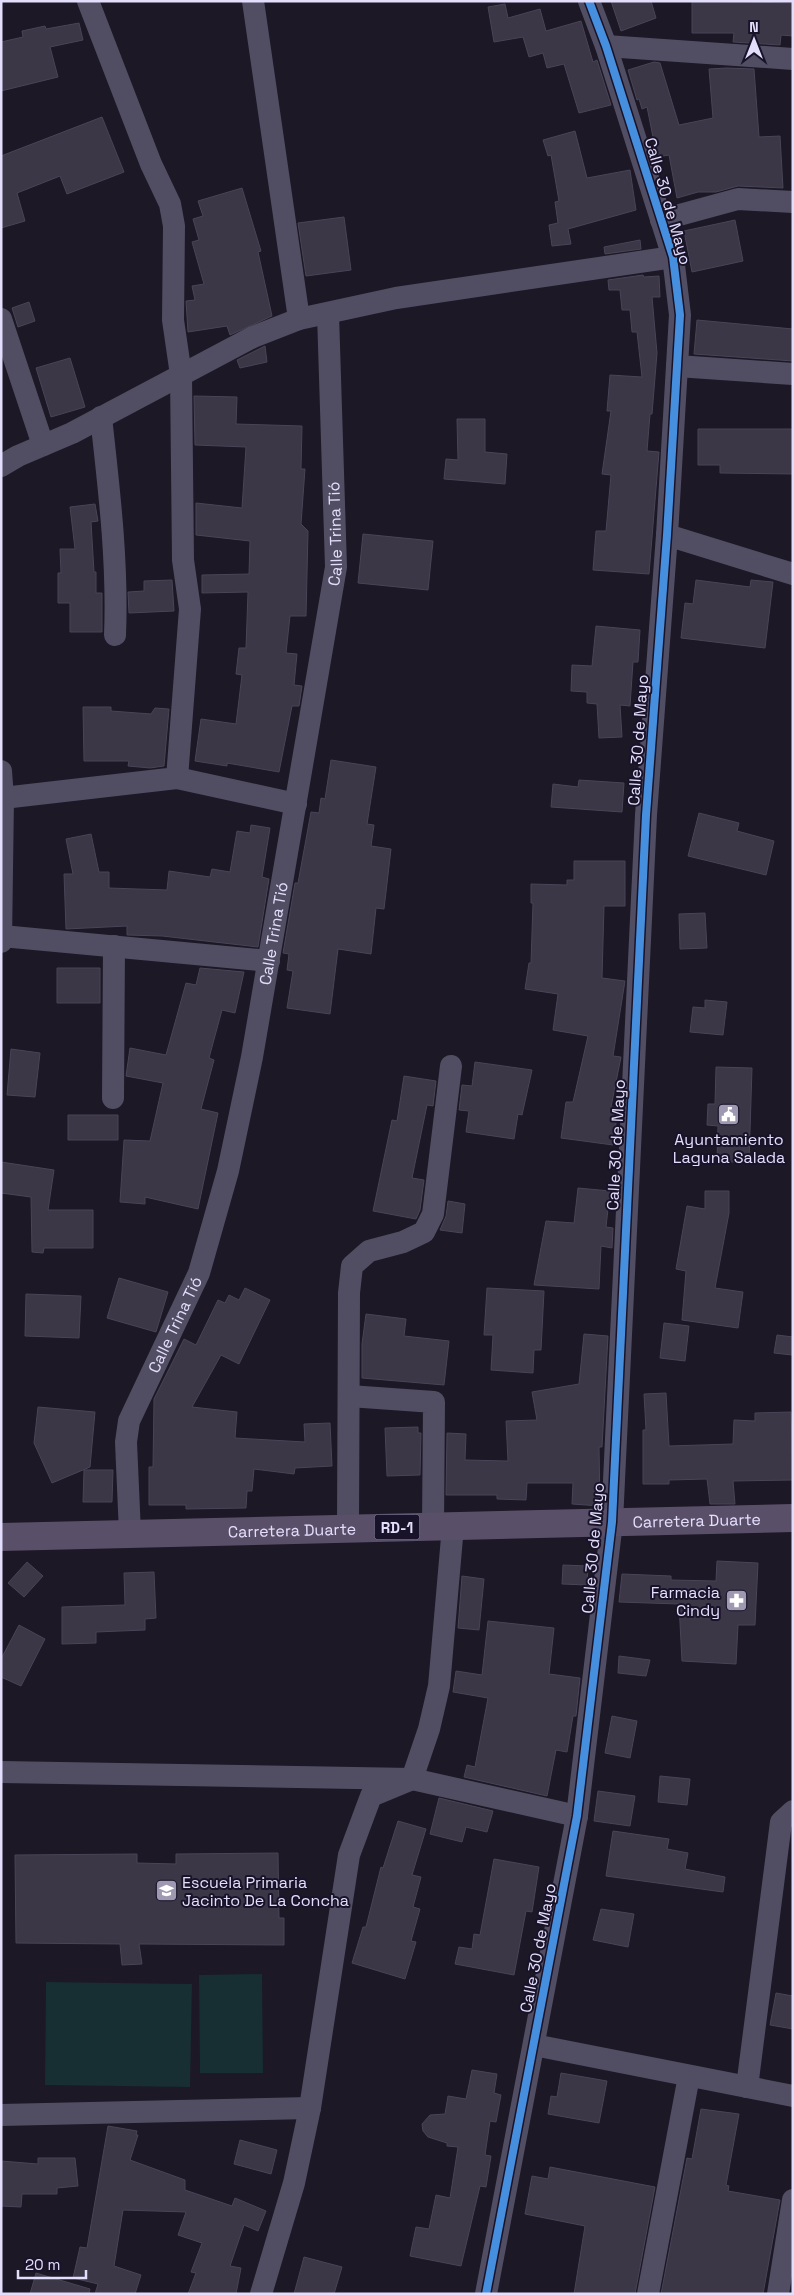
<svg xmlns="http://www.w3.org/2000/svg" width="794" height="2295" viewBox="0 0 794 2295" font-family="'Space Grotesk',sans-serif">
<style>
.green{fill:#172e32}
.building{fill:#3b3746;stroke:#494457}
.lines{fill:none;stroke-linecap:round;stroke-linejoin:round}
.minor{stroke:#514e64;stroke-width:22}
.major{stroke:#5a4f68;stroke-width:28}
.cycleway-casing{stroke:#19132a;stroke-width:11}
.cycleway{stroke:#468fdf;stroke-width:8}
.labels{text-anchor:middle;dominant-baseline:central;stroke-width:4;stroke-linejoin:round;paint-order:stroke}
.shield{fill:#19132a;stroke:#a7a1be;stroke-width:1}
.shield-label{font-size:15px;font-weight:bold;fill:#e4defd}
.street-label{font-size:16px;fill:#e4defd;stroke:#19132a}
.poi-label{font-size:16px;fill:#e4defd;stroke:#19132a}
</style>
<rect width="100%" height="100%" fill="#1c1825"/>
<path class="green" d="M262 1974 263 2073H200L199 1975Z
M46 1982 192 1984 190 2087 45 2085Z"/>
<path class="building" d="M611 1H651L656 18 621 31Z
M692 1 793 3V36L781 35 780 45 733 42 734 33H692Z
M505 4 508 18 540 9 546 31 581 21 593 62 597 60 611 105 579 113 564 64 547 68 543 53 529 57 523 37 494 42 488 7Z
M79 23 83 40 50 47 58 77 1 91V42L23 37 22 31 45 26 46 29Z
M654 62 660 63 679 125 713 118 709 69 727 68 754 69 759 137 780 136 783 188 738 186 716 192H698L677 198 669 155 657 157 647 107 642 109 639 99 637 100 628 70Z
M102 117 124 172 67 194 60 176 17 193 25 221 1 228V156Z
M575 131 587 178 630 170 636 210 568 229 571 244 552 246 549 225 558 223 555 202 559 201 551 155 548 156 543 140Z
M242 188 261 251 258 252 272 316 230 335 227 326 188 332 186 301 195 300 192 286 204 284 192 242 199 240 193 219 203 216 198 201Z
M344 217 351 270 306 276 298 223Z
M735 220 743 261 692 272 684 231Z
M640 240 641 249 605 254 604 247Z
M643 275 644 277 659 276 660 297H652L657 353 652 414H650L647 451 659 452 649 574 593 570 596 531H606L611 475 602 474 611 411H607L610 375 642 377 637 332H632L630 310H622L620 290H609L608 280Z
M29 302 35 321 18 327 12 308Z
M697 320 793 329V361L694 354Z
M265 346 267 362 240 368 237 360Z
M70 358 85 407 51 417 36 368Z
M194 396 237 397 236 424 302 426 301 469H305L301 524 308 531 306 616H290L286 653 297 654 294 685 302 686 299 706H292L279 772 227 763V766L195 761 201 719 236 724 242 675 236 674 239 648H246L248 592 202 593V575L249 574 250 541 196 535V503L242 508 246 447 195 445Z
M457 419H485V452L507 454 505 484 444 479 446 459 458 460Z
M698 429H793V474L720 473V465H698Z
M95 504 98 521 91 522 94 572H96V593H102V632H70V603H58V573H61L60 549H75L70 507Z
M363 534 433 541 428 590 358 583Z
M172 580 174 611 129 613 128 592 144 591V581Z
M696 580 750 587 751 580 773 582 765 648 681 638 685 603 693 604Z
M596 626 640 630 638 662H633L630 706 620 705 622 737 599 738 597 704 587 703V692L571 691 572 665 592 666Z
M83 707H111V711L151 714 155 708 169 709 164 766 150 768 128 766 129 761H84Z
M331 760 376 767 367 824 374 825 371 846 391 849 384 909 376 908 371 954 338 949 330 1014 287 1008 293 971 287 970 289 954 283 953 295 883H298L311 812 319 813 321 798 325 799Z
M579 780 624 783 622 812 551 807 553 784 578 787Z
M699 813 739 823 737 831 774 841 766 875 688 856Z
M251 825 270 828 262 877 269 879 258 947 162 936 127 935V926L66 929 64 874H73L66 839 91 834 99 872H109V888L167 890 169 871 210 877 212 869 230 872 237 831 250 833Z
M574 861H625V906H604L602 978 625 981 613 1056 621 1057 611 1107 618 1108 613 1145 561 1138 566 1102H573L588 1036 553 1030 558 994 525 989 529 963H531L533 903H531V884L567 885V880H574Z
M705 913 707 948 680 949 679 914Z
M57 968H100V1003H57Z
M200 968 244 972 235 1013 222 1010 209 1058 214 1060 201 1109 218 1113 198 1209 145 1197V1204L120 1202 124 1140 150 1141 163 1083 126 1076 130 1048 166 1055 186 983 196 985Z
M705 1000 727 1002 723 1035 690 1032 693 1007 705 1008Z
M11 1049 40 1053 35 1097 7 1095Z
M475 1062 532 1070 522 1115 518 1114 514 1139 466 1132 469 1111 459 1110 462 1085 472 1086Z
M716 1067 752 1068 749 1162H717L718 1126 707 1125 708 1104H715Z
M404 1076 436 1081 433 1106 427 1105 412 1178 424 1180 420 1210 416 1219 373 1211 392 1120 397 1121Z
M68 1115H118V1140H68Z
M1 1162 54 1170 48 1210H93V1248H44L43 1253 32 1252 31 1197 1 1193Z
M578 1188 610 1191 606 1227 613 1228 612 1248 601 1246 599 1289 534 1285 546 1221 574 1223Z
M705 1191H729V1213L715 1288 743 1292 738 1328 682 1320 686 1271 676 1269 687 1206 705 1209Z
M448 1201 465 1204 462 1233 440 1230 446 1216Z
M119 1278 168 1292 156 1332 107 1318Z
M245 1288 270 1300 239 1364 221 1355 192 1407 237 1412 235 1438 305 1442 304 1424 330 1423 332 1466 295 1468 294 1474 254 1469 252 1491H247L246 1508 186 1509V1505H149V1467H153L154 1399 184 1339 196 1345 218 1300 225 1303 229 1295 239 1300Z
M487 1288 544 1291 541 1350H534L533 1373 491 1370 493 1335H484Z
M26 1294 81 1296 79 1338 25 1336Z
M366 1314 406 1319 404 1336 449 1341 444 1385 362 1378V1344Z
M664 1323 689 1326 685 1361 660 1358Z
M584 1334 608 1336 602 1447H599L600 1506 572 1504 573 1483H527L526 1500 497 1499V1495H446L447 1433 466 1434 465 1460 508 1461 506 1421 537 1420 532 1392 579 1384Z
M777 1335 793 1337 792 1355 774 1353Z
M666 1393 669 1446 733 1444 734 1420 755 1421V1413L791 1412 793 1480 733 1481 735 1504H710L707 1479 669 1480V1484H643V1430H646L644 1394Z
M38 1407 95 1412 90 1467 52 1483 34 1443Z
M418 1427V1433H421L420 1475 387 1476 385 1428Z
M84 1470H113L112 1502H83Z
M717 1561 758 1563 755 1625H738L736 1664 682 1661 679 1604 619 1602 622 1574 671 1576V1580L716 1581Z
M27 1562 43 1576 24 1597 8 1583Z
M563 1565 588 1566 587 1585 562 1584Z
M154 1572 156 1618 145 1619V1630L96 1632V1643L62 1644V1607L125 1605 124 1573Z
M462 1576 484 1579 479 1630 458 1628Z
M488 1621 554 1628 549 1674 580 1678 576 1716H573L567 1752 556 1750 547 1796 464 1777 467 1765 475 1767 488 1698 453 1692 456 1671 482 1675Z
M19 1625 45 1639 21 1686 1 1677V1659Z
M619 1656 650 1660 646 1676 618 1673Z
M612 1716 637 1721 630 1758 605 1753Z
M660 1776 690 1779 687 1805 658 1802Z
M598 1791 635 1796 630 1826 594 1821Z
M439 1798 493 1811 487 1832 466 1827 462 1842 430 1834Z
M398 1821 426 1829 412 1875 421 1877 413 1907 420 1909 411 1941 416 1942 405 1979 352 1963 363 1927H366L381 1867 383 1868Z
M613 1831 669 1839 667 1849 688 1853 685 1869 725 1877 723 1892 606 1876Z
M278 1853 279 1918H284V1945L139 1944 142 1964 122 1965 120 1944 16 1943 15 1855 137 1854V1863L176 1864V1854Z
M494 1859 539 1867 532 1912 526 1911 514 1975 455 1964 459 1947 472 1949 474 1934 480 1935Z
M601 1909 634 1914 628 1947 593 1940Z
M776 1993 793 1996V2029L770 2025Z
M472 2070 497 2074 494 2093 501 2095 496 2122 490 2121 485 2155 491 2156 486 2187 480 2186 461 2266 410 2256 416 2227 429 2229 436 2195 450 2198 458 2147 447 2146V2143L428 2137 423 2131 422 2124 430 2115 445 2114 448 2096 466 2099Z
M561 2073 607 2081 599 2123 548 2114 551 2096 557 2097Z
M701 2109 739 2114 726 2185 729 2186 728 2191 780 2200 763 2294H661L687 2158 692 2159Z
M108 2126 137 2131 136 2135H138L130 2160 185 2180V2190L232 2206 235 2198 266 2211 258 2231 244 2225 230 2266 241 2268 236 2294H188L196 2273 191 2272 202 2243 178 2235 186 2212 123 2210 114 2266 141 2275 135 2294H95L98 2284 73 2278 80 2247 87 2248Z
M240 2140 277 2150 271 2174 234 2164Z
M38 2158H75L78 2186 57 2188V2194H22L21 2207 1 2206V2161L38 2164Z
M550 2167 655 2187 635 2294H574L585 2226 525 2214 532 2176 548 2179Z
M304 2257 342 2267 334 2294H294Z
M36 2273 90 2289 89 2294H30Z"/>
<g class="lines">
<g class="minor">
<path d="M253 1 299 319"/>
<path d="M606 46 793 59"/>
<path d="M661 220 738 199 793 202"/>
<path d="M1 319 43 445"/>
<path d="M677 366 793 374"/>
<path d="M101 417C109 489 118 563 115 635"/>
<path d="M1 466 18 456 72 433 253 337 299 319 396 298 673 257"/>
<path d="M667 535 793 574"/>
<path d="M1 771 3 798 1 942"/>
<path d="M177 778 296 804"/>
<path d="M3 798 177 778 190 609 183 560 181 375 173 320 174 226 170 204 151 164 88 1"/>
<path d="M2 936 269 961"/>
<path d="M113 1098 114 946"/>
<path d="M349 1396 434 1402 433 1526"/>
<path d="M348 1528 349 1293 352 1266 369 1251 403 1242 424 1232 433 1214 451 1066"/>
<path id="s1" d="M130 1533 126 1442 129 1421 199 1273 228 1171 252 1057 336 567 328 314"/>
<path d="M1 1772 412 1779 577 1816"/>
<path d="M534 2045 793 2096"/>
<path d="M747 2087 781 1822 793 1811"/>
<path d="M1 2115 310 2108"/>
<path d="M261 2294 294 2183 310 2108 349 1855 371 1796 412 1779 429 1729 439 1686 453 1526"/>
<path d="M486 2294 577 1816 612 1522 646 815 667 535 680 315 673 257 606 46 589 1"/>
<path d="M648 2294 689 2076"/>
<path d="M778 2294 793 2200"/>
</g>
<path class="major" id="s2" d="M1 1537 793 1518"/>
<defs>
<path id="cycleway" d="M486 2294 577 1816 612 1522 646 815 667 535 680 315 673 257 606 46 589 1"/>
</defs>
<use href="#cycleway" class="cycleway-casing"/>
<use href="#cycleway" class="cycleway"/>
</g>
<defs>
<symbol id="civic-square" viewBox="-11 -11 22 22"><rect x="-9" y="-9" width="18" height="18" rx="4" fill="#9e99b1" stroke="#19132a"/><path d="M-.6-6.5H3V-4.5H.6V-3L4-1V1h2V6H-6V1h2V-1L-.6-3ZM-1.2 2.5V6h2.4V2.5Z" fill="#fff"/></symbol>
<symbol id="pharmacy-square" viewBox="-11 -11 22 22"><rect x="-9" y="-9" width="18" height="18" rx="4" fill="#9e99b1" stroke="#19132a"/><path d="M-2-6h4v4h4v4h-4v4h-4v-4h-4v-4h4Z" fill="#fff"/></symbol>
<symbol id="school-square" viewBox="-11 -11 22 22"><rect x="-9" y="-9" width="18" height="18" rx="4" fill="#9e99b1" stroke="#19132a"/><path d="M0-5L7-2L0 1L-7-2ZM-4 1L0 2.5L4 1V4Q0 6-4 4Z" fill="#fff"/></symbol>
</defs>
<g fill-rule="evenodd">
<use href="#civic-square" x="716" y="1102" width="25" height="25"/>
<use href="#pharmacy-square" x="724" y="1588" width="25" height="25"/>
<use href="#school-square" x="154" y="1878" width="25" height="25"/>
</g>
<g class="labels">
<rect class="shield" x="374.5" y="1514.5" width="45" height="25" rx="4"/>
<g class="shield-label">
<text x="397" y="1527">RD-1</text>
</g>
<g class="street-label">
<text transform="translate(668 201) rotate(74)">Calle 30 de Mayo</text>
<text stroke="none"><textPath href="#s1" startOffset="1029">Calle Trina Tió</textPath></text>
<text transform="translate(638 740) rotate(-86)">Calle 30 de Mayo</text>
<text stroke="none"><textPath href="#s1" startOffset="624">Calle Trina Tió</textPath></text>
<text transform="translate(616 1145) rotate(-87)">Calle 30 de Mayo</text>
<text stroke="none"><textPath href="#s1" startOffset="219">Calle Trina Tió</textPath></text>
<text stroke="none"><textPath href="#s2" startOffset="696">Carretera Duarte</textPath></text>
<text stroke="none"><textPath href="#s2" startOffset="291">Carretera Duarte</textPath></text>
<text transform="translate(593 1548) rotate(-85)">Calle 30 de Mayo</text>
<text transform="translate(538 1948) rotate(-79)">Calle 30 de Mayo</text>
</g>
<g class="poi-label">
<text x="729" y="1139">Ayuntamiento<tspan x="729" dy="18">Laguna Salada</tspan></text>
<text x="720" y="1592" text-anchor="end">Farmacia<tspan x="720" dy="18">Cindy</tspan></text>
<text x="182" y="1882" text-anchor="start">Escuela Primaria<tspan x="182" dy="18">Jacinto De La Concha</tspan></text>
</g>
</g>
<rect width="794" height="2295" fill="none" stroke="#e4defd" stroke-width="5"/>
<g transform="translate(754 40)" stroke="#19132a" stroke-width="4" paint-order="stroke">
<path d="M0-4L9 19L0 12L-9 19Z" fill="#e4defd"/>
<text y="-8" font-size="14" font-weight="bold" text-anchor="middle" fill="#e4defd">N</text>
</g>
<path d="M18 2270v8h68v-8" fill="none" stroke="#e4defd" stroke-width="2.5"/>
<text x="25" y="2270" font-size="15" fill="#e4defd" stroke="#19132a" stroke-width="4" paint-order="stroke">20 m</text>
</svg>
